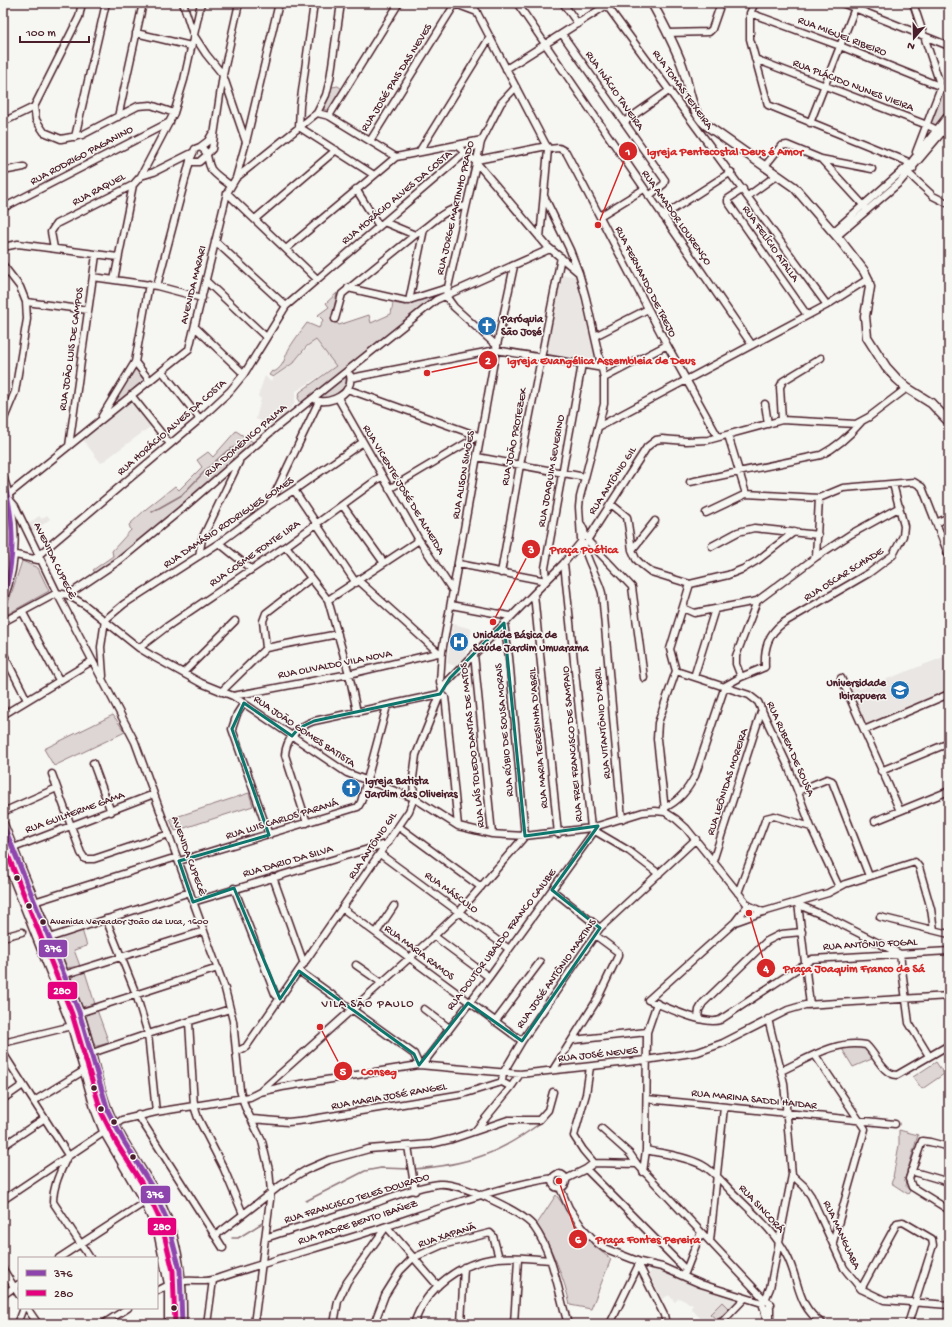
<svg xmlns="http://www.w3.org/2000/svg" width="952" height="1327" viewBox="0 0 952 1327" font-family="'Gochi Hand',sans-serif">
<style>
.built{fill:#e9e6e3}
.green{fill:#ddd6d5;stroke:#947a80}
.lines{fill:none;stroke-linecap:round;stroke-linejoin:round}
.stream{stroke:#8e747a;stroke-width:1.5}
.minor-casing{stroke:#4a1f2b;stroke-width:9}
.major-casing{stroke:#4a1f2b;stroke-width:11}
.minor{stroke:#f6f6f2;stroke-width:6}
.major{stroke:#f6f6f2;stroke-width:8}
.bus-1-casing{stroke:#f6f6f2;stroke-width:8}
.bus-2-casing{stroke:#f6f6f2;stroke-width:8}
.bus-1{stroke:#8e44ad;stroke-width:5}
.bus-2{stroke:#e5007d;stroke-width:5}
.marked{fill:none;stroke:#0f766e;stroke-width:3;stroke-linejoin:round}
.bus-dot{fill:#4a1f2b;stroke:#f6f6f2;stroke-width:1.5}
.labels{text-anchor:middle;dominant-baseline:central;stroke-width:3;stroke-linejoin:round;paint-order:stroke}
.bus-label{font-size:10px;fill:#4a1f2b;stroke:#f6f6f2;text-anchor:start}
.street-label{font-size:11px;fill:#4a1f2b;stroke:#f6f6f2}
.poi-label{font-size:11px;font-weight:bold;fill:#4a1f2b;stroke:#f6f6f2;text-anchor:start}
.neighbourhood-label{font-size:12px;letter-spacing:1px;fill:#4a1f2b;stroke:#f6f6f2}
.leader{fill:none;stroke:#d62828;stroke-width:1.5}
.callout-dot{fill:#d62828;stroke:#f6f6f2;stroke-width:1.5}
.mark-label{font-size:12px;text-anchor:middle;font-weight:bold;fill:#fff}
.callout-label{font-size:12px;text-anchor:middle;font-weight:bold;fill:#d62828;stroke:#f6f6f2;stroke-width:3;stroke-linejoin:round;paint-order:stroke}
.line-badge{stroke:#f6f6f2;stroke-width:1.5}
.badge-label{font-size:11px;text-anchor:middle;font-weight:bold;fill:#fff}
</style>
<rect width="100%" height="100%" fill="#f6f6f2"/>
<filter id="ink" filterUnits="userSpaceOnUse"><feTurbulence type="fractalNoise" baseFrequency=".025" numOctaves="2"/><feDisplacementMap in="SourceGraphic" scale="8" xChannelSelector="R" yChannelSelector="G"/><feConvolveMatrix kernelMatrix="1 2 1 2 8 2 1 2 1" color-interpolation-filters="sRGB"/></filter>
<g filter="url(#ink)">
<path class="built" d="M560 275 575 276 597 363 545 354Z
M315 340 337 366 296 391 294 404 275 426 256 419 261 399 258 396 265 376 270 381 293 363Z
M129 397 154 424 101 463 80 436Z
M47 515 50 519 33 532 29 524 39 516 42 519Z
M453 624 472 629 465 656 455 666 447 663Z
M949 655V691L869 724 866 723 850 688 857 685 859 689 877 683Z
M653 1268 660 1269 701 1288 737 1299 738 1301 717 1323 710 1324 702 1320 691 1308 693 1305 679 1298 675 1302 669 1295 662 1299 649 1274Z"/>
<path class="green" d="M338 86 346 92 333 112 323 109 332 87Z
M942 91 949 92V111L935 126 930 123Z
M337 293 332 319 339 325 369 315 371 323 391 314 393 303 404 305 432 297 433 299 301 403 298 398 300 392 336 366 316 340 307 346 293 363 273 377 269 375 272 371 274 372C285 366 284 357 290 347 295 339 301 331 307 323L319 328 323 320 318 315 329 307 326 303Z
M135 368 144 380 120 400 113 399Z
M346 376V386C337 396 330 399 316 398Z
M236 431 253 442 120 558 96 574 93 570 113 556 112 551 131 530 129 525 146 509 175 486 179 490 202 467 197 460 208 452 213 457Z
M3 506 6 519 7 557 3 559Z
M22 561 38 568 49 591 4 616Z
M113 715 125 732 54 766 44 749Z
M249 793 253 806 175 831 170 819Z
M82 930 87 946 74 950 80 966 66 968 55 942 58 938Z
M85 972 95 1004 82 1007 71 979 74 975Z
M97 1010 109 1043 97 1046H95L86 1017 90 1013Z
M864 1046 874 1058 853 1067 841 1047Z
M936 1062 944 1074 922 1089 913 1077Z
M899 1130 918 1135 905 1179 906 1186 910 1191 908 1194 891 1183 894 1177H893L899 1145Z
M556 1195 595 1247 611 1259 591 1309 570 1305C565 1280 551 1246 537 1224Z
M722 1302 729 1309 717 1320 710 1314Z"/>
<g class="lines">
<path class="stream" d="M152 512 182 495 209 467 227 451 235 447
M414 1169C468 1165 501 1153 543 1121
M306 1201 365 1171 381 1168 411 1169
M232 1238H238L264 1222"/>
<defs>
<path id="minor" d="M82 3 79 17 34 107 36 120 44 132 61 139 82 135 138 106 151 105 174 113
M183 3 193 34 206 54 223 75 246 142
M314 3 300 106 299 127 374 175
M453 3 477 12
M472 3 548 149 540 238
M517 3 752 345
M563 3 578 24
M605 3 827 305
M755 3 750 13V39L768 105 906 161 913 169
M842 3 949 46
M913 3 941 87 916 152
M750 13 840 46 949 90
M136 33 191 46
M667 33 709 32 712 29 721 3
M562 34 665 180 664 184 649 196
M755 59 927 125 937 130 941 134
M506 69 610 3
M317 113 329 116 396 157
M329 116 399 3
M118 117 143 3
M3 122 34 107
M624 122 670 90
M810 123 857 3
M75 137 106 3
M370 141 455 4
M456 145 476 162 547 246 578 272
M200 147 208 141 212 134
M548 149 559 148 566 152 667 345 718 437
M419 152 490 37
M208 153 212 149 223 75 239 3
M207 155 199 162H192L190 160 195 149 200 147C210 152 206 160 211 169 215 175 225 181 231 186
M821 159 872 169
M477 160 547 146
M765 166 781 146 787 145 821 159 865 207
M3 171 24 167
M906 171 933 196 949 204
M141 176 174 113 184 80 201 3
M236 178 317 113 326 95 330 79 341 3
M356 189 379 226
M743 189 728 199V202L807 315
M227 193 317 279
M544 196 570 250 579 273 586 298 604 378V404L580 497 579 507 581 539
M748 196 777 175
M3 208 170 122
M600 216 644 189
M663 216 731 172
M255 219 336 150
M384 222 415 235C434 223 442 209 466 206
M833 232 909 165 949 114
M837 236 900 182 949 124
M215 241 286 306
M3 247 18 244 118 257
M54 248 51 232 56 224 133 185 141 176 154 172 192 153
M286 249 396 157 482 140
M3 265 20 287 26 302 27 319 15 392 3 421
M93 277 157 286 202 298
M114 280 133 185
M206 281 266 337
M157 286 190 161
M348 288 406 301 447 288
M446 296 481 142 501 103 516 87
M446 296 454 307 497 346
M409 301 424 229
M26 302 88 310
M335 319 342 294 415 235
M195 327 244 374
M595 336 648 309
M135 362 150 381
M162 371 200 419
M351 378 496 350 603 368
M604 378 667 345
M347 389 481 437
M131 395 170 444
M338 398 419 540 453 591
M316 400C331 405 354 393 350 375
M765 404 768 424
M102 416 135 362 149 284
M782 420 780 387 783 381 821 358
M600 426 827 305 868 279
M728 435 746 494
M69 446 96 255
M477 457 585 477
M690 482 821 455C837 447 850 435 861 422
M389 489 478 436
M294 490 356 583
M8 495 189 349 227 193 236 178 246 142 279 3
M9 499 15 506 57 593 135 742 225 989 233 1021 240 1090 245 1107 262 1141 269 1170 271 1192 254 1324
M611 504 627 517 632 550 636 559 642 565 651 572 690 584 728 575 743 569 758 560 794 532
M269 506 319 401
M343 506 384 563
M706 513 746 494 819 498 843 488 914 482 922 487 949 556
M936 523 949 517
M581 524 584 530 585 537
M588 539 647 447 656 440 662 439 686 441 708 440 782 420 856 424 869 417 907 388
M588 541 632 587 644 678
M219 543 251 569
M584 544C585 558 598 577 602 593L622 819
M286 546 328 600 349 674 357 712
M712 546 738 532 754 528 818 535
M632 550 655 521
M199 556 202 539 239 462
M816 557 851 534 900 507
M34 559 200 419 230 391 244 374 286 306 465 153 481 142
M564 563 591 828
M3 564 16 555 38 560
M459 564 546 581 545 568 582 364
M501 573 520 465 561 257
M359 581 439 653
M57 593 68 595 85 605 139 648 154 657 201 683 233 696 347 773 414 798 458 826 492 834 525 836 591 828 643 812 655 811 665 812 676 819 686 828 748 905 763 912
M534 594 558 834
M68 595 120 560 182 509 273 430 436 300 550 249
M328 600 419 540
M451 605 510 616
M683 608 694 613 757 601 816 557 819 498
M23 613 59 680
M105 620 124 604 219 543 269 506 294 490 363 442
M3 622 57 593
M139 648 165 628 286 546 382 476
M266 648 263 621 266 613 310 579
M3 653 27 700
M474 654 492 834
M676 671 670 649 690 584
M183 673 235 621
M103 676 101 647 105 620
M694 677 715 609
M741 677 736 664V656L757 601
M841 678 900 811
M442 689 440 682 442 652 496 350 514 266
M221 692 266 648 338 634
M233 696 349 674 442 652
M244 703 237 714 232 729 269 835
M3 715 92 661
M864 730 949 694
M93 763 111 812
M881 771 949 743
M52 774 81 853 85 859H94L169 834
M798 791 827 779 832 781 869 876
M664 808C679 801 687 791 695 776L725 686 741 677 765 667C764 648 768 634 783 623L869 573 893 555 903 536 904 526 893 484
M665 810 657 739 658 723 676 671 749 695 758 702 788 766 811 827 839 887
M3 812 57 788
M875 821 949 791
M307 823 285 755C286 738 299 726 314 721L440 694 445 697 446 705 458 826
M399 827 481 887
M595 831 629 851 659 874
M3 852 154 794
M380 854 509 949
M179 861 358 807 361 802 387 706
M713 861 762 709
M273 877 304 964
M234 888 275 994 280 999
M552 890 600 928
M738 893 766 818 774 816 811 827
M34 902 177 857
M193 902 388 843
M798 903 810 1005
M748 905 735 922 648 1000C664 1006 705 1026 720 1020L812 959 949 951
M799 905 827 917 900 954 909 1023 929 1056
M342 908 522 1041
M880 917 949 934
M106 919 136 994 148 1034 156 1112
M735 922 763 912 828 893 845 884 915 862 919 867 931 909 934 930
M376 933 394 906
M434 936 489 977
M3 937 22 932
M49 938 190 892
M356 965 382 983
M299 971 414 1054 419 1065
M63 975 204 931
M424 1009 449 1028
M79 1013 218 968
M698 1018 699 1010 703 1003 767 941 781 934 802 932
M189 1022 194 1106 198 1118 224 1169 243 1214
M495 1022 540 962
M573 1040 647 1032
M3 1043 72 1026
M236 1052 246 1047 409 811 414 798 413 778 416 755 444 685 564 563 581 542
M3 1053 68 1155C61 1170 53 1186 53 1202L90 1258
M815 1055 865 1129 833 1242
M81 1059 92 1053 148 1034 230 1009
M422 1065 489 977 598 826
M590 1067 586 1094 574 1136 583 1150 594 1163
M553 1070 597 1000 618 956V952L595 935
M781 1071C807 1059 837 1039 866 1045 876 1054 883 1075 897 1075L949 1045
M502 1082 503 1073 522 1041 600 928 696 839
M261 1091 434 936 459 912 525 836 509 657 504 623
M3 1099 23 1085
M647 1099 895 1124
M34 1101 85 1070
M138 1115 223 1248
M252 1119 288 1122 307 1120 463 1094 502 1082 511 1087 520 1074
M602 1129 630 1154 637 1164
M476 1130 511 1087
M3 1146 45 1118
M408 1146 415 1191
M949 1147 930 1142 922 1141 909 1179 912 1187 949 1210
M646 1150C664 1154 685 1156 702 1165 714 1171 724 1184 733 1193 753 1213 776 1232 788 1258 800 1284 797 1306 823 1324
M586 1169 686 1270
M911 1171 949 1182
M643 1172 646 1150 647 1032 657 1003
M552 1181a7 7 0 1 1 14 0a7 7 0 1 1-14 0Z
M792 1175 804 1186 811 1196 844 1268 861 1289 884 1300 949 1305
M566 1179 586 1169 594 1163 637 1164 765 1300
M560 1188 569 1208 582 1227 596 1242 604 1248 640 1262 662 1267 701 1284 762 1303
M3 1200 122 1120 156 1112 250 1097 260 1092 282 1087 419 1065 520 1074 646 1060 698 1052 723 1043 788 1010 805 1005 949 996
M387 1227 438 1286
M215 1236 281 1185 306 1170 329 1160 369 1149 431 1144 452 1139 508 1120H539L548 1110 553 1092
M265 1238C302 1226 339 1215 375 1203 394 1196 419 1186 439 1184 459 1182 522 1211 534 1227 554 1255 558 1292 568 1324
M710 1241 724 1107
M59 1258 145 1202
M639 1265 664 1315 666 1324
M3 1269 19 1295
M685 1273 701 1232
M861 1289 897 1223 903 1222 932 1239 933 1245 908 1324
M157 1291C166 1286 175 1282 185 1281 195 1280 206 1283 216 1279 268 1261 322 1247 375 1230 434 1211 492 1188 553 1178
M3 1295 19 1284
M765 1300 771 1304 768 1309H764L762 1303 765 1300 770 1288 792 1175 784 1083 768 1019
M27 1308 38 1324
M770 1308V1324
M764 1309 767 1324
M17 1324 23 1308
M103 1324 128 1308
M207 1324 213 1280
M334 1324 338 1301 347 1282 386 1227
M374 1324 385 1295 400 1271 413 1258 442 1245 490 1233 493 1236 499 1258
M414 1324C426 1287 460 1262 498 1258 515 1256 533 1259 550 1260
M461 1324 464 1267
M514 1324 518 1259
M610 1324 640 1262
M681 1324H698
M720 1324 745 1298"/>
<path id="major" d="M652 3C663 23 674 44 682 65 689 84 690 112 706 125L794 187 840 240 864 271 868 279 870 287 865 316 867 337 886 367 897 379 907 388 931 403 949 422
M3 479C16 518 18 559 3 598
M3 824C28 887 55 949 79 1012 91 1045 95 1079 108 1111 119 1138 137 1162 152 1187 177 1231 183 1274 182 1324
M3 851 72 1026 95 1108 104 1131 145 1202 158 1231 169 1284V1324"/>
</defs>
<use href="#minor" class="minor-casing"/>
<use href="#major" class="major-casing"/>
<use href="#minor" class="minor"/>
<use href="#major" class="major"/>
<defs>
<path id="bus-1" d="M3 479C15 520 16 558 3 598
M3 824 79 1012 108 1111 123 1140 152 1187 167 1220 180 1270 182 1324"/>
<path id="bus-2" d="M3 507 6 539 3 573
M3 843 72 1014 102 1114 117 1144 146 1190 161 1222 173 1271 175 1324"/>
</defs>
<use href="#bus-1" class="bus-1-casing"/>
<use href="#bus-2" class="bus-2-casing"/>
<use href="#bus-1" class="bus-1"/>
<use href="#bus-2" class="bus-2"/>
</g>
</g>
<path class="marked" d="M504 623 525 836 598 826 552 890 600 928 522 1041 468 1003 419 1065 414 1054 299 971 280 999 234 888 193 902 179 861 269 835 232 729 244 703 292 736 299 728 314 721 440 694 450 678Z"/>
<defs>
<symbol id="church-disc" viewBox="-11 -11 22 22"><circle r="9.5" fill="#1f6fb2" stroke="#f6f6f2"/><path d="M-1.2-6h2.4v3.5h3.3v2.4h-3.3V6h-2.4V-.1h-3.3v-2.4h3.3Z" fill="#fff"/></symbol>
<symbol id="hospital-disc" viewBox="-11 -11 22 22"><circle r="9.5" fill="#1f6fb2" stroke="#f6f6f2"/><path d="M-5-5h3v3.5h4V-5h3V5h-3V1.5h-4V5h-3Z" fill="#fff"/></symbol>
<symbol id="university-disc" viewBox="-11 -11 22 22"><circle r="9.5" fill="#1f6fb2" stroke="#f6f6f2"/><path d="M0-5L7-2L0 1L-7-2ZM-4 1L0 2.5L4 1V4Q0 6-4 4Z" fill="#fff"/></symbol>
</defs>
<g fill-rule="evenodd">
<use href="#church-disc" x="476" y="315" width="22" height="22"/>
<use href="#hospital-disc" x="448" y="631" width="22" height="22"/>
<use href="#university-disc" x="889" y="679" width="22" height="22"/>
<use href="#church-disc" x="340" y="777" width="22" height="22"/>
</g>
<g class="bus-dot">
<circle cx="17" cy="878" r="3.5"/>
<circle cx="29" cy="906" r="3.5"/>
<circle cx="43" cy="922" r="3.5"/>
<circle cx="94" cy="1088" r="3.5"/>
<circle cx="101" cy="1109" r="3.5"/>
<circle cx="114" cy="1122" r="3.5"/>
<circle cx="133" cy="1157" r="3.5"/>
<circle cx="174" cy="1308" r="3.5"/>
</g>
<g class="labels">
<g class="bus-label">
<text x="50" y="922">Avenida Vereador João de Luca, 1600</text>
</g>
<g class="street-label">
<text transform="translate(842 37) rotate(21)">RUA MIGUEL RIBEIRO</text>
<text transform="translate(397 78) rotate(-58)">RUA JOSÉ PAIS DAS NEVES</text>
<text transform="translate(853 86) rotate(21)">RUA PLÁCIDO NUNES VIEIRA</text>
<text transform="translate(682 90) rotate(54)">RUA TOMAS TEIXEIRA</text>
<text transform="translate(614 91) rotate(55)">RUA INÁCIO TAVEIRA</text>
<text transform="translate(82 156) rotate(-28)">RUA RODRIGO PAGANINO</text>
<text transform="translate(99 190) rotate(-28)">RUA RAQUEL</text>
<text transform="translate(397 198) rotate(-40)">RUA HORÁCIO ALVES DA COSTA</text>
<text transform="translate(456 208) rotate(-77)">RUA JORGE MARTINHO PRADO</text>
<text transform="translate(676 218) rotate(55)">RUA AMADOR LOURENÇO</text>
<text transform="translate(770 244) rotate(55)">RUA FELÍCIO ATALLA</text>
<text transform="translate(645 282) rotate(63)">RUA FERNANDO DE TREJO</text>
<text transform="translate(194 285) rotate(-76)">AVENIDA MARARI</text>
<text transform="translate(72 349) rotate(-82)">RUA JOÃO LUIS DE CAMPOS</text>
<text transform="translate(172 428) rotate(-41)">RUA HORÁCIO ALVES DA COSTA</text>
<text transform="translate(515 437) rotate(-79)">RUA JOÃO PROTEZEK</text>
<text transform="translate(246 441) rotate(-41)">RUA DOMÊNICO PALMA</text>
<text transform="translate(552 471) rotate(-80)">RUA JOAQUIM SEVERINO</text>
<text transform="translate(464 475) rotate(-80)">RUA ALISON SIMÕES</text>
<text transform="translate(613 481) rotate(-57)">RUA ANTÔNIO GIL</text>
<text transform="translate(403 490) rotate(59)">RUA VICENTE JOSÉ DE ALMEIDA</text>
<text transform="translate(229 523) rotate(-34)">RUA DAMÁSIO RODRIGUES GOMES</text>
<text transform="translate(255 554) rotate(-35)">RUA COSME FONTE LIRA</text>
<text transform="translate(54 561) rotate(64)">AVENIDA CUPECÊ</text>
<text transform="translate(844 575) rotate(-32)">RUA OSCAR SCHADE</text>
<text transform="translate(335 665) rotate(-11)">RUA OLIVALDO VILA NOVA</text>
<text transform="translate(603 723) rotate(-95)">RUA VITANTÔNIO D'ABRIL</text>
<text transform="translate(505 730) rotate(-95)">RUA RÚBIO DE SOUSA MORAIS</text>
<text transform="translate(304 732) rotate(34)">RUA JOÃO GOMES BATISTA</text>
<text transform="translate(539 738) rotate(-95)">RUA MARIA TERESINHA D'ABRIL</text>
<text transform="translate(573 744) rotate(-95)">RUA FREI FRANCISCO DE SAMPAIO</text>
<text transform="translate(473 745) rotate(-96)">RUA LAÍS TOLEDO DANTAS DE MATOS</text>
<text transform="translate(790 749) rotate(66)">RUA RUBEM DE SOUSA</text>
<text transform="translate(728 782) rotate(-72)">RUA LEÔNIDAS MOREIRA</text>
<text transform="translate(75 813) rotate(-20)">RUA GUILHERME GAMA</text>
<text transform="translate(282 820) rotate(-17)">RUA LUIS CARLOS PARANÁ</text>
<text transform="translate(373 846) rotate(-56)">RUA ANTÔNIO GIL</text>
<text transform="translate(188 856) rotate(70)">AVENIDA CUPECÊ</text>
<text transform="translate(288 862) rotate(-16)">RUA DARIO DA SILVA</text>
<text transform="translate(451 893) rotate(36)">RUA MÁSCULO</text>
<text transform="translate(502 940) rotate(-53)">RUA DOUTOR UBALDO FRANCO CAIUBE</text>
<text transform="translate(870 945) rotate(-3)">RUA ANTÔNIO FOGAL</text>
<text transform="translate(419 953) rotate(37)">RUA MARIA RAMOS</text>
<text transform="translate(557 974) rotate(-55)">RUA JOSÉ ANTÔNIO MARTINS</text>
<text transform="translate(598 1055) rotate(-6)">RUA JOSÉ NEVES</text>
<text transform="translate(389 1097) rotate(-10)">RUA MARIA JOSÉ RANGEL</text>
<text transform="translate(754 1100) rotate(6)">RUA MARINA SADDI HAIDAR</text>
<text transform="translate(357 1199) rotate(-17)">RUA FRANCISCO TELES DOURADO</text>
<text transform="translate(761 1209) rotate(47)">RUA SINCORÁ</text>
<text transform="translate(358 1223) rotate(-18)">RUA PADRE BENTO IBAÑEZ</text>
<text transform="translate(841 1235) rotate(65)">RUA MANGUABA</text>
<text transform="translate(447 1236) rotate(-18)">RUA XAPANÃ</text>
</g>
<g class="poi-label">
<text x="501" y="320">Paróquia<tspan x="501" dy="13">São José</tspan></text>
<text x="473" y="636">Unidade Básica de<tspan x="473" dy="13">Saúde Jardim Umuarama</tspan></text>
<text x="886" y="684" text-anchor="end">Universidade<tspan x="886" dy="13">Ibirapuera</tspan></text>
<text x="365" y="782">Igreja Batista<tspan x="365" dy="13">Jardim das Oliveiras</tspan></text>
</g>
<g class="neighbourhood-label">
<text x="368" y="1005">VILA SÃO PAULO</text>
</g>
</g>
<path class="leader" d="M598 225L628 151M427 373L488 360M493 622L531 549M749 913L766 968M320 1027L343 1071M559 1181L578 1239"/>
<g class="callout-dot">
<circle cx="598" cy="225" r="4"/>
<circle cx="427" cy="373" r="4"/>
<circle cx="493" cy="622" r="4"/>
<circle cx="749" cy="913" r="4"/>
<circle cx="320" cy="1027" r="4"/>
<circle cx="559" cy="1181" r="4"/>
<circle cx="628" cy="151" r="10"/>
<circle cx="488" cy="360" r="10"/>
<circle cx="531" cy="549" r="10"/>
<circle cx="766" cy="968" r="10"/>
<circle cx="343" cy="1071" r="10"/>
<circle cx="578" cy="1239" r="10"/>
</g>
<g class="mark-label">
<text x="628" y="155">1</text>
<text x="488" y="364">2</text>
<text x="531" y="553">3</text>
<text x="766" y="972">4</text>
<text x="343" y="1075">5</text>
<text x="578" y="1243">6</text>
</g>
<g class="callout-label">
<text x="725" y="155">Igreja Pentecostal Deus é Amor</text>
<text x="601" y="364">Igreja Evangélica Assembleia de Deus</text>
<text x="584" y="553">Praça Poética</text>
<text x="854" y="972">Praça Joaquim Franco de Sá</text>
<text x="379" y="1075">Conseg</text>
<text x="648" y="1243">Praça Fontes Pereira</text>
</g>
<g class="line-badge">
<rect x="38" y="939" width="30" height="19" rx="4" fill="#8e44ad"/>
<rect x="47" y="981" width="31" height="19" rx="4" fill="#e5007d"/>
<rect x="140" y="1185" width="31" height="19" rx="4" fill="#8e44ad"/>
<rect x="147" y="1217" width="30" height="19" rx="4" fill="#e5007d"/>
</g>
<g class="badge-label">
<text x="53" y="952">376</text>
<text x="62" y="994">280</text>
<text x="155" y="1198">376</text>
<text x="162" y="1230">280</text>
</g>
<rect width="952" height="1327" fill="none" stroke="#f6f6f2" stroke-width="16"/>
<rect x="8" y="8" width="936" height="1311" fill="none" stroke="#4a1f2b" stroke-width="1.5" filter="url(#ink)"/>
<rect x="18" y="1257" width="140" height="52" fill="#f6f6f2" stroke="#b1a0a2"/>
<rect x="26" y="1270" width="20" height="6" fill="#8e44ad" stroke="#b1a0a2"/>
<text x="54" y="1277" font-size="12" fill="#4a1f2b">376</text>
<rect x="26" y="1290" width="20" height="6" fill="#e5007d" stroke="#b1a0a2"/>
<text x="54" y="1297" font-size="12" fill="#4a1f2b">280</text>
<g transform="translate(914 38) rotate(200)" stroke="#f6f6f2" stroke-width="3" paint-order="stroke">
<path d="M0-3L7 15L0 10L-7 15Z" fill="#4a1f2b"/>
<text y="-6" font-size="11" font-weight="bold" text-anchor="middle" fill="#4a1f2b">N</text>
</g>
<path d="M20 36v6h69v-6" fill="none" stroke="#4a1f2b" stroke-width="2"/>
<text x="26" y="36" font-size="12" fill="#4a1f2b" stroke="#f6f6f2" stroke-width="3" paint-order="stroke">100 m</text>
</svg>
